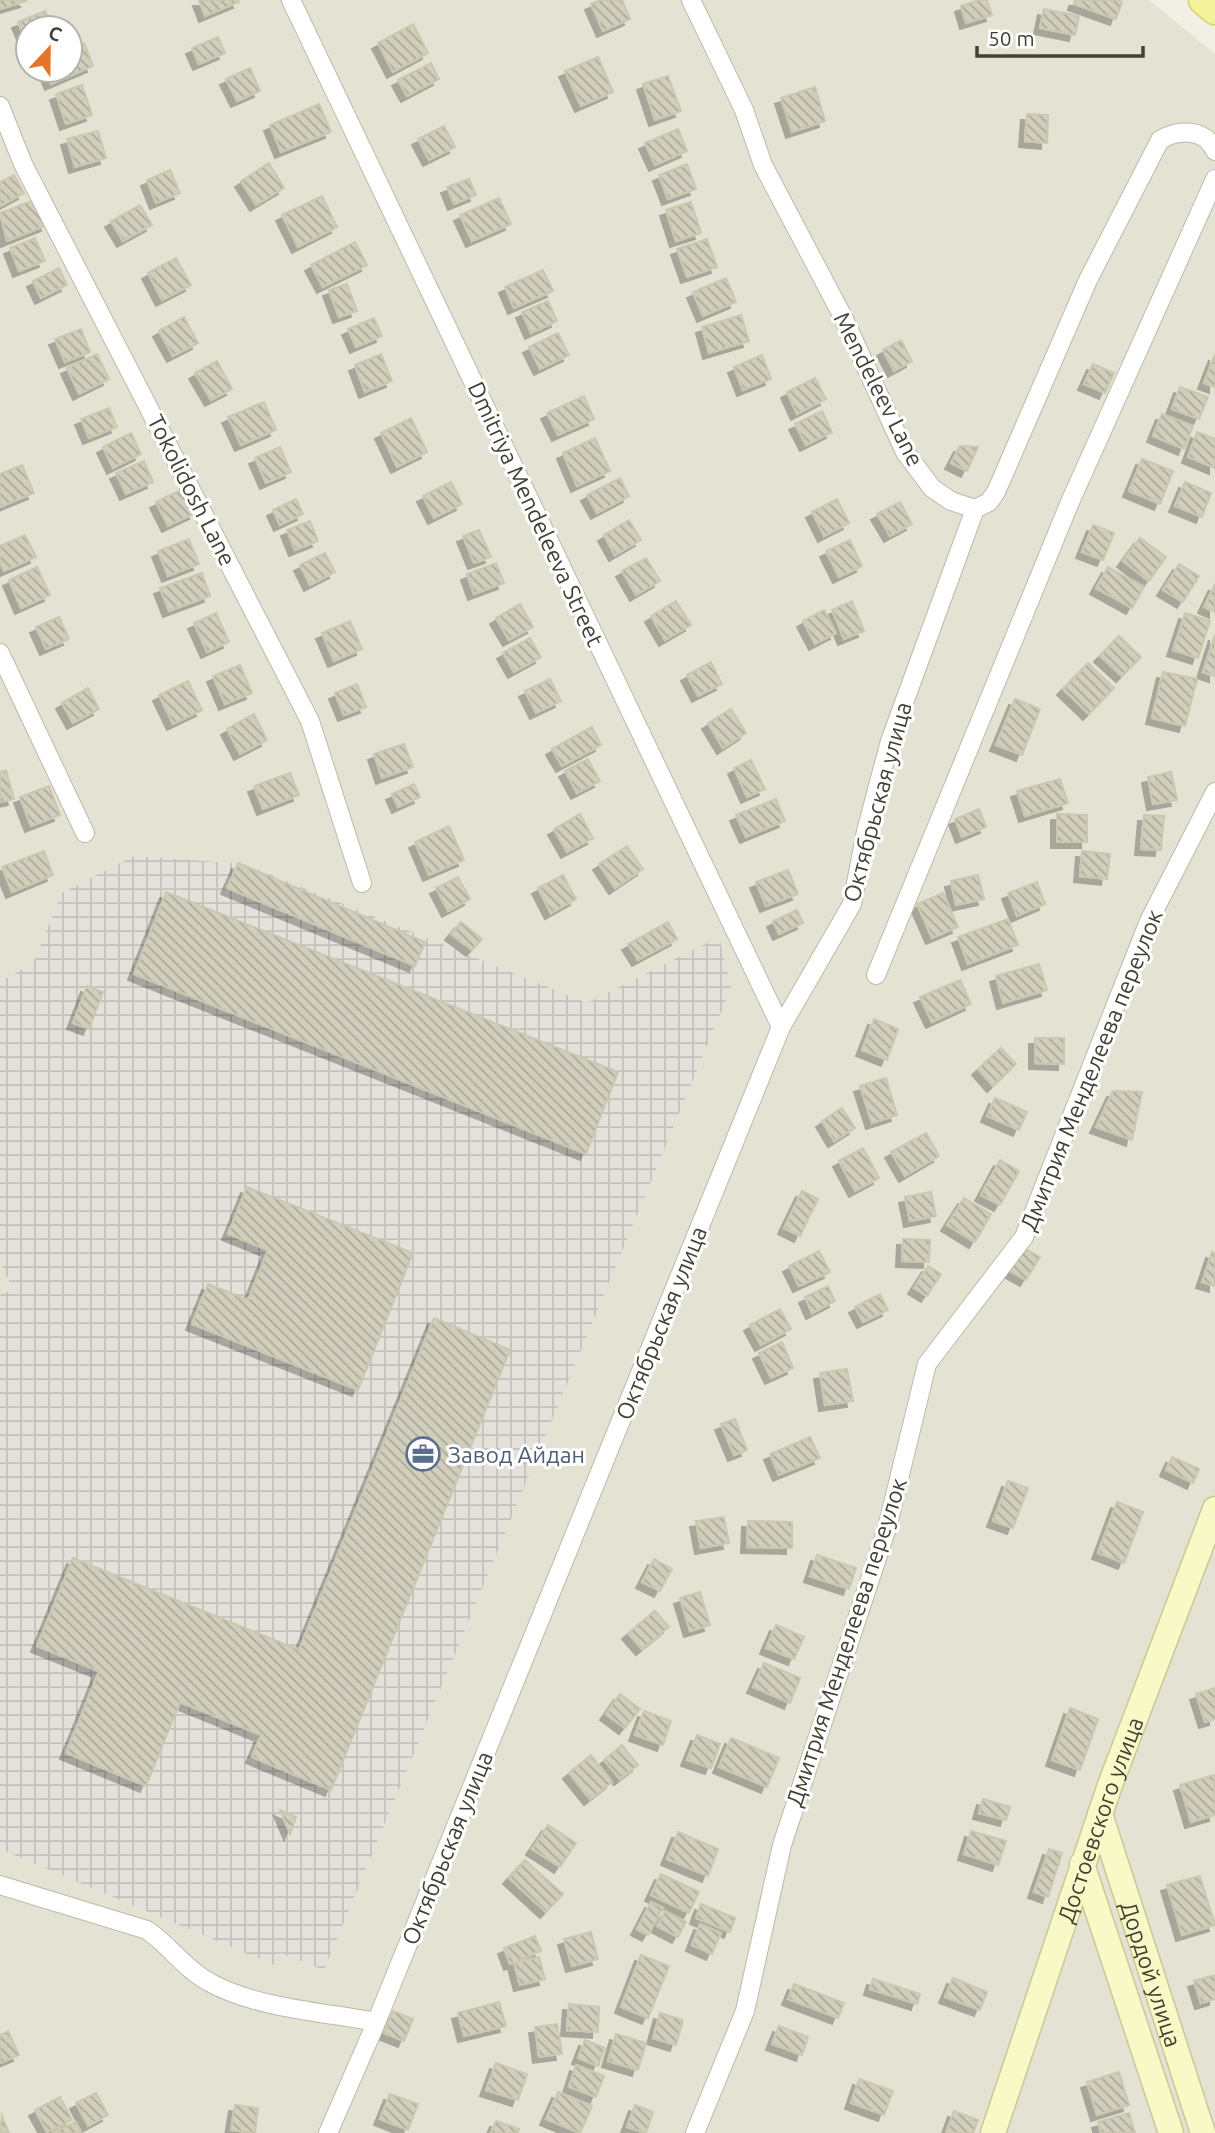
<svg xmlns="http://www.w3.org/2000/svg" width="1215" height="2133" viewBox="0 0 1215 2133" font-family="Ubuntu,sans-serif">
<style>
.residential{fill:#e4e3d3;fill-rule:evenodd}
.industrial{fill:url(#industrial-grid)}
.building{fill:url(#building-back-hatch);stroke:#cbc8b0;stroke-width:2;filter:url(#shadow)}
.lines{fill:none;stroke-linecap:round;stroke-linejoin:round}
.street-casing{stroke:#bbbaa9;stroke-width:20}
.secondary-casing{stroke:#c9c996;stroke-width:27}
.primary-casing{stroke:#d7d36d;stroke-width:31}
.street{stroke:#fff;stroke-width:18}
.secondary{stroke:#f8f9c7;stroke-width:24}
.primary{stroke:#f4f29b;stroke-width:28}
.labels{text-anchor:middle;dominant-baseline:central;stroke-width:6;stroke-linejoin:round;paint-order:stroke}
.street-label{font-size:23px;fill:#424135;stroke:#fff}
.service-label{font-size:23px;fill:#4e5e75;stroke:#fff;text-anchor:start}
</style>
<defs>
<pattern id="industrial-grid" width="8" height="8" patternUnits="userSpaceOnUse" patternTransform="scale(1.75)"><rect width="8" height="8" fill="#e3e1da"/><path d="M0 4h8M4 0v8" fill="none" stroke="#c4c2bc"/></pattern>
<pattern id="building-back-hatch" width="6" height="6" patternUnits="userSpaceOnUse" patternTransform="scale(1.75)"><rect width="6" height="6" fill="#d1cebc"/><path d="M-1 5l2 2M0 0l6 6M5-1l2 2" fill="none" stroke="#aba99a"/></pattern>
<filter id="shadow"><feDropShadow dx="-6" dy="6" stdDeviation="0" flood-color="#0004"/></filter>
</defs>
<rect width="100%" height="100%" fill="#f0f0e5"/>
<path class="residential" d="M0 0H1149L1215 54V2133H0ZM28 28H70V70H28Z"/>
<path class="industrial" d="M134 856 245 864 587 1003 719 937 731 988 324 1970 280 1953 274 1965 0 1849V1295L13 1289 0 1262V982L33 963 62 893Z"/>
<path class="building" d="M0 0H25L26 1 0 9Z
M199 0H238L239 2 205 16Z
M600 0H622L630 19 603 31 591 4Z
M979 0H987L992 15 966 23 961 6Z
M1075 0H1118L1122 2 1116 19 1074 4Z
M1044 9 1079 16 1075 35 1040 28Z
M45 11 52 28H28V45L18 22Z
M413 24 428 53 393 72 378 43Z
M218 37 225 53 199 64 192 48Z
M84 43 93 66 51 84 45 70H70V49Z
M598 57 613 92 581 106 565 71Z
M431 63 439 79 407 96 398 80Z
M250 68 260 91 237 101 226 79Z
M668 76 681 111 655 120 643 84Z
M82 85 92 115 66 124 56 94Z
M815 87 825 121 792 132 781 98Z
M319 104 331 132 281 152 270 125Z
M1027 114 1048 115 1047 143 1025 141Z
M444 126 455 147 429 160 418 139Z
M678 129 687 151 655 165 645 143Z
M98 131 106 158 75 167 67 139Z
M269 163 284 188 256 205 241 181Z
M687 164 696 189 668 199 659 175Z
M170 170 180 193 156 203 147 180Z
M14 175 24 193 0 206V182Z
M469 179 476 195 454 204 447 187Z
M322 196 337 227 298 247 282 215Z
M499 198 511 224 472 241 460 215Z
M37 199 47 225 7 241 0 213Z
M691 202 701 233 676 241 666 210Z
M140 205 152 225 123 241 111 221Z
M35 238 45 261 19 271 10 248Z
M707 239 717 267 687 277 677 249Z
M355 242 367 265 323 287 311 265Z
M176 258 191 285 162 300 148 273Z
M59 268 67 285 41 298 33 281Z
M543 270 553 291 514 308 505 287Z
M726 278 736 302 703 316 693 292Z
M347 284 357 311 339 317 329 290Z
M548 301 557 321 531 333 522 312Z
M741 315 749 341 709 353 702 327Z
M184 317 198 343 173 356 159 331Z
M374 318 382 336 356 347 348 329Z
M81 329 90 352 65 362 55 339Z
M558 333 569 355 540 369 529 347Z
M901 340 912 361 894 371 883 350Z
M97 354 109 379 79 394 67 368Z
M381 354 392 381 365 392 355 365Z
M1215 354V387L1204 383Z
M762 355 771 379 743 390 734 367Z
M217 361 232 389 211 400 195 373Z
M1093 364 1114 373 1105 393 1084 384Z
M815 378 826 399 797 414 787 392Z
M1180 387 1208 397 1199 419 1172 409Z
M584 396 594 419 558 435 547 413Z
M264 402 276 430 241 445 228 417Z
M109 408 117 427 89 438 81 419Z
M822 411 832 432 806 445 795 424Z
M1162 414 1193 426 1184 449 1153 436Z
M411 418 427 452 397 467 381 433Z
M1197 432 1215 439V468L1188 457Z
M131 433 141 454 113 468 103 447Z
M595 438 610 471 577 486 563 453Z
M960 446 978 447 967 471 951 463Z
M280 447 291 472 266 483 255 458Z
M1142 459 1173 471 1160 504 1129 491Z
M144 461 153 482 126 494 116 473Z
M22 465 34 493 0 507V474Z
M620 478 629 496 597 513 587 495Z
M451 482 462 504 434 518 423 496Z
M1185 482 1211 493 1202 517 1175 506Z
M183 489 195 513 168 526 156 502Z
M296 499 303 514 280 525 273 510Z
M837 499 849 523 824 536 812 512Z
M900 502 912 524 890 536 877 514Z
M629 520 641 540 615 555 604 535Z
M310 521 318 541 295 550 287 530Z
M1093 525 1114 533 1103 560 1082 552Z
M479 530 491 557 474 563 463 536Z
M25 535 36 557 4 571 0 562V546Z
M1140 538 1166 557 1149 581 1123 561Z
M189 539 199 564 168 576 158 551Z
M850 540 862 566 839 577 826 551Z
M325 553 335 572 310 585 300 565Z
M646 558 660 581 636 595 622 571Z
M496 563 504 583 474 594 467 574Z
M1179 564 1199 576 1183 602 1163 590Z
M37 567 50 595 21 608 9 580Z
M1108 567 1144 587 1132 608 1096 588Z
M202 573 210 596 169 611 160 588Z
M1215 584V612L1204 607Z
M676 601 691 625 665 640 651 616Z
M852 601 864 631 844 639 832 610Z
M520 604 533 627 509 640 496 618Z
M824 610 836 633 815 644 803 621Z
M216 613 229 642 207 652 194 623Z
M1185 613 1210 621 1198 658 1173 650Z
M59 617 69 639 46 649 36 627Z
M350 621 362 649 334 661 322 633Z
M1215 634V676L1203 672Z
M1119 636 1141 657 1122 676 1100 656Z
M530 638 541 657 514 672 503 653Z
M711 662 722 684 698 696 687 675Z
M1088 663 1114 688 1089 714 1063 689Z
M240 665 252 693 225 704 213 676Z
M1163 672 1197 679 1185 726 1152 718Z
M550 679 561 701 536 713 525 691Z
M188 681 202 710 173 724 159 695Z
M357 684 366 707 344 715 335 693Z
M88 688 99 709 73 723 62 703Z
M1015 699 1040 709 1022 755 996 745Z
M731 709 746 733 723 748 708 723Z
M254 714 267 740 240 754 227 729Z
M592 727 601 745 562 766 552 749Z
M404 744 413 767 382 778 374 754Z
M588 759 600 781 577 793 565 771Z
M751 760 765 789 747 797 734 768Z
M6 770 14 799 0 802V772Z
M1171 772 1177 800 1153 804 1148 777Z
M290 773 299 795 263 809 254 786Z
M1060 779 1068 803 1025 816 1017 791Z
M414 784 420 797 398 807 392 794Z
M49 786 60 815 31 826 20 797Z
M776 799 785 821 746 837 736 815Z
M979 809 986 827 962 837 955 819Z
M580 814 593 838 567 852 554 829Z
M1057 814 1087 815V842H1057Z
M1144 815 1164 816 1161 850 1141 849Z
M449 826 464 860 429 875 415 842Z
M627 846 643 869 615 888 599 864Z
M44 851 53 875 12 892 2 867Z
M1082 851 1110 854 1107 879 1080 876Z
M238 863 425 942 415 966 227 888Z
M788 870 798 894 766 906 756 882Z
M563 875 576 899 551 913 538 888Z
M978 875 984 899 956 905 951 881Z
M458 877 470 899 448 911 436 888Z
M1037 882 1045 904 1017 916 1008 893Z
M166 892 618 1072 586 1154 134 974Z
M943 893 958 927 932 938 917 904Z
M797 910 803 923 779 934 773 921Z
M1008 919 1018 945 968 964 958 937Z
M461 922 482 939 472 950 451 934Z
M668 922 677 939 638 960 628 944Z
M1039 964 1047 990 1003 1003 996 976Z
M960 980 971 1004 932 1022 920 997Z
M87 986 103 992 89 1029 73 1023Z
M874 1019 898 1029 887 1060 862 1050Z
M1035 1038H1064V1064L1035 1063Z
M1001 1048 1016 1064 993 1086 978 1069Z
M886 1078 897 1115 872 1123 860 1086Z
M1113 1091 1142 1092 1132 1140 1096 1127Z
M995 1098 1027 1112 1019 1130 987 1116Z
M842 1108 855 1128 834 1141 822 1121Z
M926 1133 939 1156 905 1176 891 1152Z
M863 1148 879 1178 855 1191 839 1161Z
M1000 1160 1019 1171 1000 1205 981 1195Z
M247 1187 413 1253 358 1390 192 1324 208 1284 248 1300 268 1250 228 1234Z
M802 1191 818 1199 800 1236 784 1228Z
M931 1192 936 1216 910 1221 905 1197Z
M964 1198 991 1214 975 1242 947 1225Z
M903 1239 930 1240 929 1262 902 1261Z
M1022 1247 1040 1257 1026 1280 1008 1270Z
M819 1251 830 1272 799 1286 789 1266Z
M1212 1252 1215 1253V1286L1202 1282Z
M928 1266 941 1274 927 1296 914 1288Z
M828 1286 835 1301 812 1313 805 1297Z
M880 1294 888 1310 863 1322 855 1307Z
M780 1309 791 1329 761 1345 750 1325Z
M434 1318 510 1350 331 1790 252 1757 261 1735 180 1702 146 1786 66 1753 99 1671 37 1646 73 1558 299 1650Z
M782 1342 793 1368 771 1378 759 1353Z
M847 1369 853 1401 825 1405 820 1373Z
M735 1419 747 1450 734 1455 721 1424Z
M810 1437 820 1458 779 1475 770 1454Z
M1172 1457 1199 1469 1193 1483 1166 1470Z
M1008 1481 1028 1488 1013 1528 993 1521Z
M1117 1502 1143 1512 1124 1563 1098 1553Z
M724 1517 729 1543 701 1548 696 1521Z
M748 1521 792 1522V1548L747 1547Z
M817 1555 856 1568 849 1589 810 1576Z
M654 1559 672 1569 660 1591 642 1582Z
M700 1592 710 1625 690 1631 680 1598Z
M655 1611 669 1627 642 1649 628 1633Z
M776 1625 804 1637 794 1659 766 1648Z
M764 1663 800 1678 790 1703 753 1687Z
M1215 1688V1719L1205 1722 1196 1694Z
M620 1694 640 1709 625 1728 606 1714Z
M1070 1708 1098 1719 1080 1770 1052 1760Z
M644 1711 671 1721 663 1745 635 1735Z
M697 1735 720 1744 711 1768 687 1760Z
M731 1738 779 1758 767 1787 719 1767Z
M622 1745 638 1765 620 1779 604 1760Z
M591 1755 612 1782 590 1799 569 1773Z
M1214 1775 1215 1815 1191 1822 1180 1785Z
M983 1799 1010 1807 1006 1820 979 1813Z
M280 1810 296 1817 290 1834Z
M548 1825 576 1843 560 1867 532 1849Z
M971 1831 1006 1841 998 1865 964 1854Z
M678 1832 718 1849 708 1876 667 1859Z
M1049 1849 1062 1853 1048 1897 1034 1892Z
M525 1860 563 1894 546 1912 509 1878Z
M661 1874 699 1892 689 1913 651 1895Z
M1200 1876 1215 1925 1182 1935 1167 1885Z
M651 1902 663 1908 648 1935 637 1929Z
M701 1904 735 1918 730 1932 696 1918Z
M665 1911 686 1922 678 1937 657 1926Z
M700 1924 721 1933 712 1954 692 1945Z
M591 1932 598 1959 572 1966 564 1939Z
M535 1936 541 1951 510 1964 504 1948Z
M641 1955 669 1966 648 2018 621 2007Z
M539 1957 545 1979 520 1985 514 1963Z
M1215 1975V1999L1201 2003 1194 1981Z
M953 1978 987 1992 980 2010 945 1997Z
M873 1979 920 1994 917 2004 870 1989Z
M794 1984 844 2003 838 2018 788 1999Z
M499 2002 506 2026 464 2036 458 2013Z
M569 2004 599 2007 598 2032 567 2030Z
M393 2011 413 2019 404 2041 384 2033Z
M660 2013 683 2020 676 2045 653 2038Z
M557 2024 562 2054 539 2057 535 2027Z
M779 2026 808 2037 802 2055 772 2044Z
M8 2031 19 2055 0 2063V2035Z
M616 2034 646 2043 638 2070 608 2061Z
M585 2040 605 2048 598 2066 578 2058Z
M496 2063 527 2074 518 2100 486 2090Z
M576 2065 604 2076 596 2097 569 2087Z
M1119 2072 1129 2105 1097 2115 1087 2082Z
M859 2079 893 2091 884 2115 851 2103Z
M558 2092 592 2106 580 2133 546 2119Z
M96 2093 108 2115 88 2126 76 2103Z
M390 2094 418 2104 408 2130 380 2119Z
M60 2097 72 2120 47 2132 35 2110Z
M235 2105 258 2108 255 2133 231 2130Z
M635 2105 653 2112 646 2133 627 2127Z
M954 2111 978 2120 973 2133H946Z
M1129 2113 1135 2133H1101L1098 2122Z
M2 2116 9 2133H0Z
M496 2121 519 2129 518 2133H491Z
M76 2122 81 2133H52Z"/>
<g class="lines">
<defs>
<path id="street" d="M291 0 781 1027
M691 0 744 110 763 165 843 317 905 452 932 488 951 501 975 509 989 502 996 492 1088 280 1160 140C1178 129 1205 128 1215 151
M0 106 23 164 310 721 362 883
M0 653 85 833
M876 975 1070 502 1215 179
M0 1885 147 1930C169 1945 186 1970 209 1982 255 2008 324 2012 376 2022
M328 2133 373 2030 781 1027 852 904 866 831 890 741 975 509
M695 2133 745 2011 782 1845 887 1528 927 1364 1024 1237 1149 921 1215 792"/>
<g id="secondary">
<path id="s1" d="M1100 1814 1203 2133"/>
<path d="M1082 1864 1171 2133"/>
<path id="s2" d="M993 2133 1110 1785 1215 1509"/>
</g>
<path id="primary" d="M1203 0 1215 10"/>
</defs>
<use href="#street" class="street-casing"/>
<use href="#secondary" class="secondary-casing"/>
<use href="#primary" class="primary-casing"/>
<use href="#street" class="street"/>
<use href="#secondary" class="secondary"/>
<use href="#primary" class="primary"/>
</g>
<defs>
<symbol id="office-ring" viewBox="-11 -11 22 22"><circle r="9.5" fill="#fff" stroke="#5c6f8a" stroke-width="1.5"/><path d="M-6-3h4V-5.5h4V-3h4V5H-6ZM-1-4.5V-3h2v-1.5ZM-6 0V1H6V0Z" fill="#5c6f8a"/></symbol>
</defs>
<g fill-rule="evenodd">
<use href="#office-ring" x="404" y="1435" width="38" height="38"/>
</g>
<g class="labels">
<g class="street-label">
<text transform="translate(879 389) rotate(63)">Mendeleev Lane</text>
<text transform="translate(192 490) rotate(63)">Tokolidosh Lane</text>
<text transform="translate(536 514) rotate(65)">Dmitriya Mendeleeva Street</text>
<text transform="translate(877 802) rotate(-75)">Октябрьская улица</text>
<text transform="translate(1091 1070) rotate(-68)">Дмитрия Менделеева переулок</text>
<text transform="translate(661 1323) rotate(-68)">Октябрьская улица</text>
<text transform="translate(846 1642) rotate(-72)">Дмитрия Менделеева переулок</text>
<text stroke="none"><textPath href="#s2" startOffset="331">Достоевского улица</textPath></text>
<text transform="translate(447 1848) rotate(-68)">Октябрьская улица</text>
<text stroke="none"><textPath href="#s1" startOffset="168">Дордой улица</textPath></text>
</g>
<g class="service-label">
<text x="448" y="1454">Завод Айдан</text>
</g>
</g>
<g transform="translate(49 49) rotate(22)"><circle r="33" fill="#ffffff" stroke="#b3b3ae" stroke-width="2"/>
<path d="M0-5L12 26L0 18L-12 26Z" fill="#e47628"/>
<text y="-10" font-size="19" font-weight="bold" text-anchor="middle" fill="#424135">С</text>
</g>
<path d="M977 46v10h166v-10" fill="none" stroke="#424135" stroke-width="3.5"/>
<text x="988" y="46" font-size="21" fill="#424135" stroke="#ffffff" stroke-width="5" paint-order="stroke">50 m</text>
</svg>
